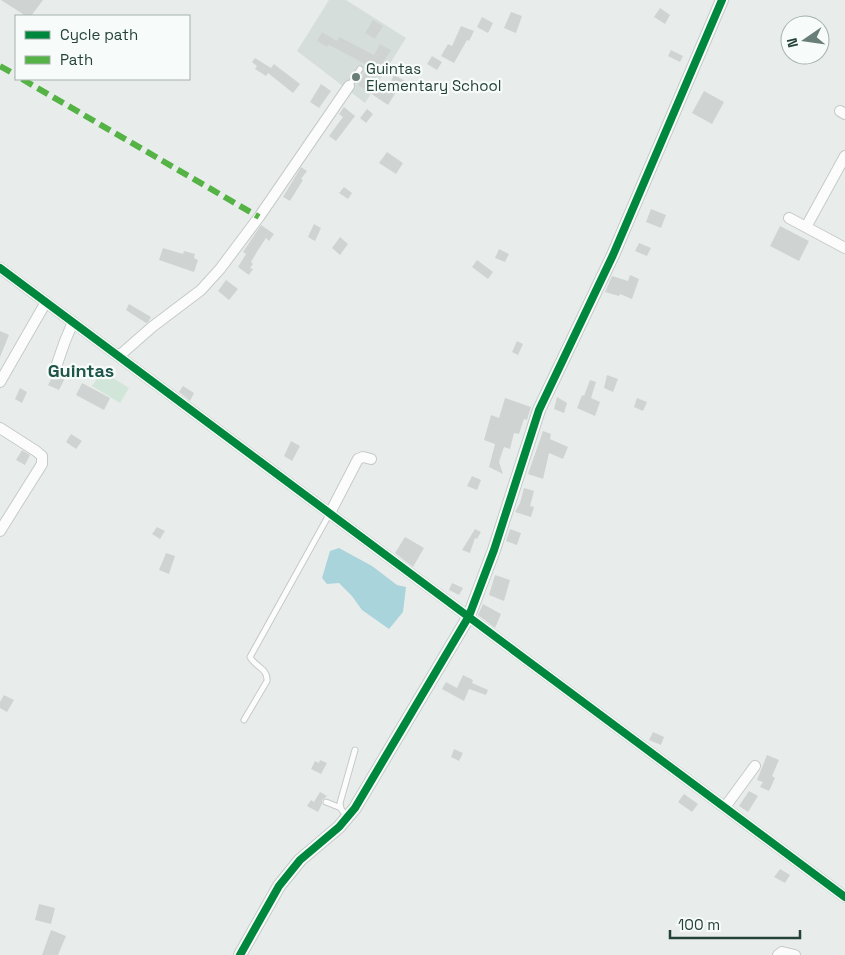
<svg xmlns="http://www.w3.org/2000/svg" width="845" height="955" viewBox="0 0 845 955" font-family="'Space Grotesk',sans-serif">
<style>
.built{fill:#d6dedb}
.green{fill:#d1e6d8}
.water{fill:#a9d4db}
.building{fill:#cfd4d2}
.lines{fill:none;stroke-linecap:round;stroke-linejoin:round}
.service-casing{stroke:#c5cac8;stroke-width:7}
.minor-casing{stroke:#c5cac8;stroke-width:12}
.tertiary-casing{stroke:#c5cac8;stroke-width:14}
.service{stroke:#fcfcfc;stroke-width:5}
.minor{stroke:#fcfcfc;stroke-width:10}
.tertiary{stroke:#fcfcfc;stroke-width:12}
.quiet{stroke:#55b346;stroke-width:6;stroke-dasharray:12 6;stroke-linecap:butt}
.cycleway-casing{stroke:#f7fbf9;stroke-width:11}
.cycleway{stroke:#00873e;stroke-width:8}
.poi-dot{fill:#697e78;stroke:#f7fbf9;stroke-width:2}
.labels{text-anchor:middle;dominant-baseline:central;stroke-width:4.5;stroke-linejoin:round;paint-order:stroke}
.poi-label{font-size:15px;fill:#24423a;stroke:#f7fbf9;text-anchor:start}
.quarter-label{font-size:18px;font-weight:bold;fill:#1f5548;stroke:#f7fbf9}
</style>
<rect width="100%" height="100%" fill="#e8edeb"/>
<path class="built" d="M329 0H346L406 38 365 103 297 51Z"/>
<path class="green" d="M102 371 129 388 120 403 92 386Z"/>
<path class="water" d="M339 548 372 566 397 585 406 587 403 612 389 629 362 610 352 596 339 583 327 584 322 578 330 551Z"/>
<path class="building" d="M1 0H43L31 16H26Z
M660 8 670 15 665 24 654 17Z
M511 12 522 16 516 33 504 28Z
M482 17 493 23 488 33 477 27Z
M373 20 383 26 375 39 365 33Z
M461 26 474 31 469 41 467 40 454 63 441 56 448 44 452 46Z
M322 32 337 41 339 37 374 55 380 44 391 50 376 74 378 75 374 80 387 89 394 75 409 83 405 91 399 87 388 105 358 85 369 66 329 45 327 47 317 41Z
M671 50 683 56 680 62 668 56Z
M432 56 442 62 437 70 427 64Z
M255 58 271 68 274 64 300 84 293 93 268 73 266 76 255 69 257 66 252 62Z
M321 84 331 91 319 108 310 102Z
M704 91 724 102 712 124 692 113Z
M344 107 355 116 336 141 329 136 343 117 339 114Z
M367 109 373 114 366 123 360 118Z
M387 152 403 163 396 174 379 163Z
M301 167 307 171 301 179 303 180 290 201 283 197Z
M344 187 352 193 348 199 339 193Z
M651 209 666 215 661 228 646 222Z
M314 224 321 228 315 241 308 237Z
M261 225 274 234 269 241 266 238 258 250 251 262 253 264 250 268 253 269 249 275 238 267 246 254 243 252Z
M780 226 809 241 799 261 770 246Z
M340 237 348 244 340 255 332 248Z
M639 243 651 248 647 256 635 251Z
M163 248 183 254 184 251 195 254 194 258 198 260 194 272 159 260Z
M499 249 509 254 505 262 495 258Z
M477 260 493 272 488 279 472 267Z
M630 275 639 279 632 299 620 294 619 296 605 292 612 276 628 281Z
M226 280 238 289 229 300 218 291Z
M129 304 151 317 148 322 146 323 126 310Z
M0 331 9 335 0 357Z
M517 341 523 344 518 355 512 352Z
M60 370 67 374 59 390 48 385 55 371Z
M607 375 618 379 613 392 604 388Z
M590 380 596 382 591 398 600 402 595 416 577 408 582 395 584 396Z
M82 383 110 398 104 410 76 395Z
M183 386 194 393 190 401 179 392Z
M20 388 27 392 22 403 15 399Z
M557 397 567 403 564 413 554 409Z
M505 398 531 407 527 420 524 419 519 434 514 433 510 449 504 447 499 462 503 474 489 467 495 444 484 440 491 415 499 418Z
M637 398 647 402 643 411 634 407Z
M543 431 551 434 550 439 568 447 563 459 549 453 543 479 528 474Z
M71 434 82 441 76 449 66 442Z
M291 441 300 446 292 461 284 456Z
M22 450 30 455 25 465 16 460Z
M472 476 481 480 477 490 467 486Z
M524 488 534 491 530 506 534 507 531 517 515 512 520 503Z
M157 527 165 531 160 539 152 534Z
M475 529 481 532 477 539 475 538 470 553 462 550Z
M510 529 521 533 517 545 506 541Z
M405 537 424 548 413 567 395 553Z
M166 553 175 556 169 574 159 570Z
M495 575 510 580 504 601 489 595Z
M452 583 463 588 459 595 449 590Z
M483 604 501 614 495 628 478 615Z
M463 675 473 680 472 683 488 690 486 695 469 689 464 701 442 689 446 682 457 688Z
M4 695 14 700 7 712 0 708V702Z
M653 732 664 737 661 745 649 740Z
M454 749 463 753 459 761 451 757Z
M767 755 779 760 772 776 775 778 769 791 760 787 763 782 757 780Z
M320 760 327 763 321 774 311 769 315 761 319 763Z
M749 791 758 796 748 812 739 806Z
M320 792 327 796 322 800V804L318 812 307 806 311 800 314 802Z
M684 794 698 804 692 812 678 802Z
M780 869 790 875 785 883 774 877Z
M39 904 55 908 51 924 35 920Z
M51 930 66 936 58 955H42Z"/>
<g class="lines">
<defs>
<path id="service" d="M349 86 360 69
M244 720 267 681C268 668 255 667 250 657L330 513
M326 802 341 808
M347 817 341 809 340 803 355 750"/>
<path id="minor" d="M840 111 845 114
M789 218 845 248
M806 227 845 156
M0 268 845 897
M119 356 152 327 201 290 220 269 259 217 349 86
M57 364 65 341 73 322
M0 382 46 302
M0 428 36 451 42 456V464L0 531
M330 513 358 459 363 457 371 459
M725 807 755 766
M778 955 782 952 795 955"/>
<path id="tertiary" d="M240 955 279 886 300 860 339 827 355 808 469 616 494 550 539 410 613 255 722 0"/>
</defs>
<use href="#service" class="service-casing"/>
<use href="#minor" class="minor-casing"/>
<use href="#tertiary" class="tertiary-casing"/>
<use href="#service" class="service"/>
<use href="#minor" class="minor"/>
<use href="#tertiary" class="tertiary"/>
<path class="quiet" d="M0 66 16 75
M22 79 259 217"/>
<defs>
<path id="cycleway" d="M0 268 845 897
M240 955 279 886 300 860 339 827 355 808 469 616 494 550 539 410 613 255 722 0"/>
</defs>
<use href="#cycleway" class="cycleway-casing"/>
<use href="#cycleway" class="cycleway"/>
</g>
<circle class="poi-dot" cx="356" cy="77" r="5"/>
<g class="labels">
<g class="poi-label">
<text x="366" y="68">Guintas<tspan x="366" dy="17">Elementary School</tspan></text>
</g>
<g class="quarter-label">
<text x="81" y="370">Guintas</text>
</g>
</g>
<rect x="15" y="15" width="175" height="65" fill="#f7fbf9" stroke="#a3b1ad"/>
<rect x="25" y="31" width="25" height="8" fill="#00873e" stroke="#a3b1ad"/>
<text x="60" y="40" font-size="15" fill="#24423a">Cycle path</text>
<rect x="25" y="56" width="25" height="8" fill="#55b346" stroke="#a3b1ad"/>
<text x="60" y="65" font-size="15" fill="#24423a">Path</text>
<g transform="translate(805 40) rotate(257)"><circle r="24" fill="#f7fbf9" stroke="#a3b1ad"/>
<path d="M0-4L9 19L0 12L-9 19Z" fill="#697e78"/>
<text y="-8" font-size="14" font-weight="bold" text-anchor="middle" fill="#24423a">N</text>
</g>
<path d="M670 930v8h130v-8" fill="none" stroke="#24423a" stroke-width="2.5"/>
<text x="678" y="930" font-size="15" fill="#24423a" stroke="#f7fbf9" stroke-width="4" paint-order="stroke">100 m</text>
</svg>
